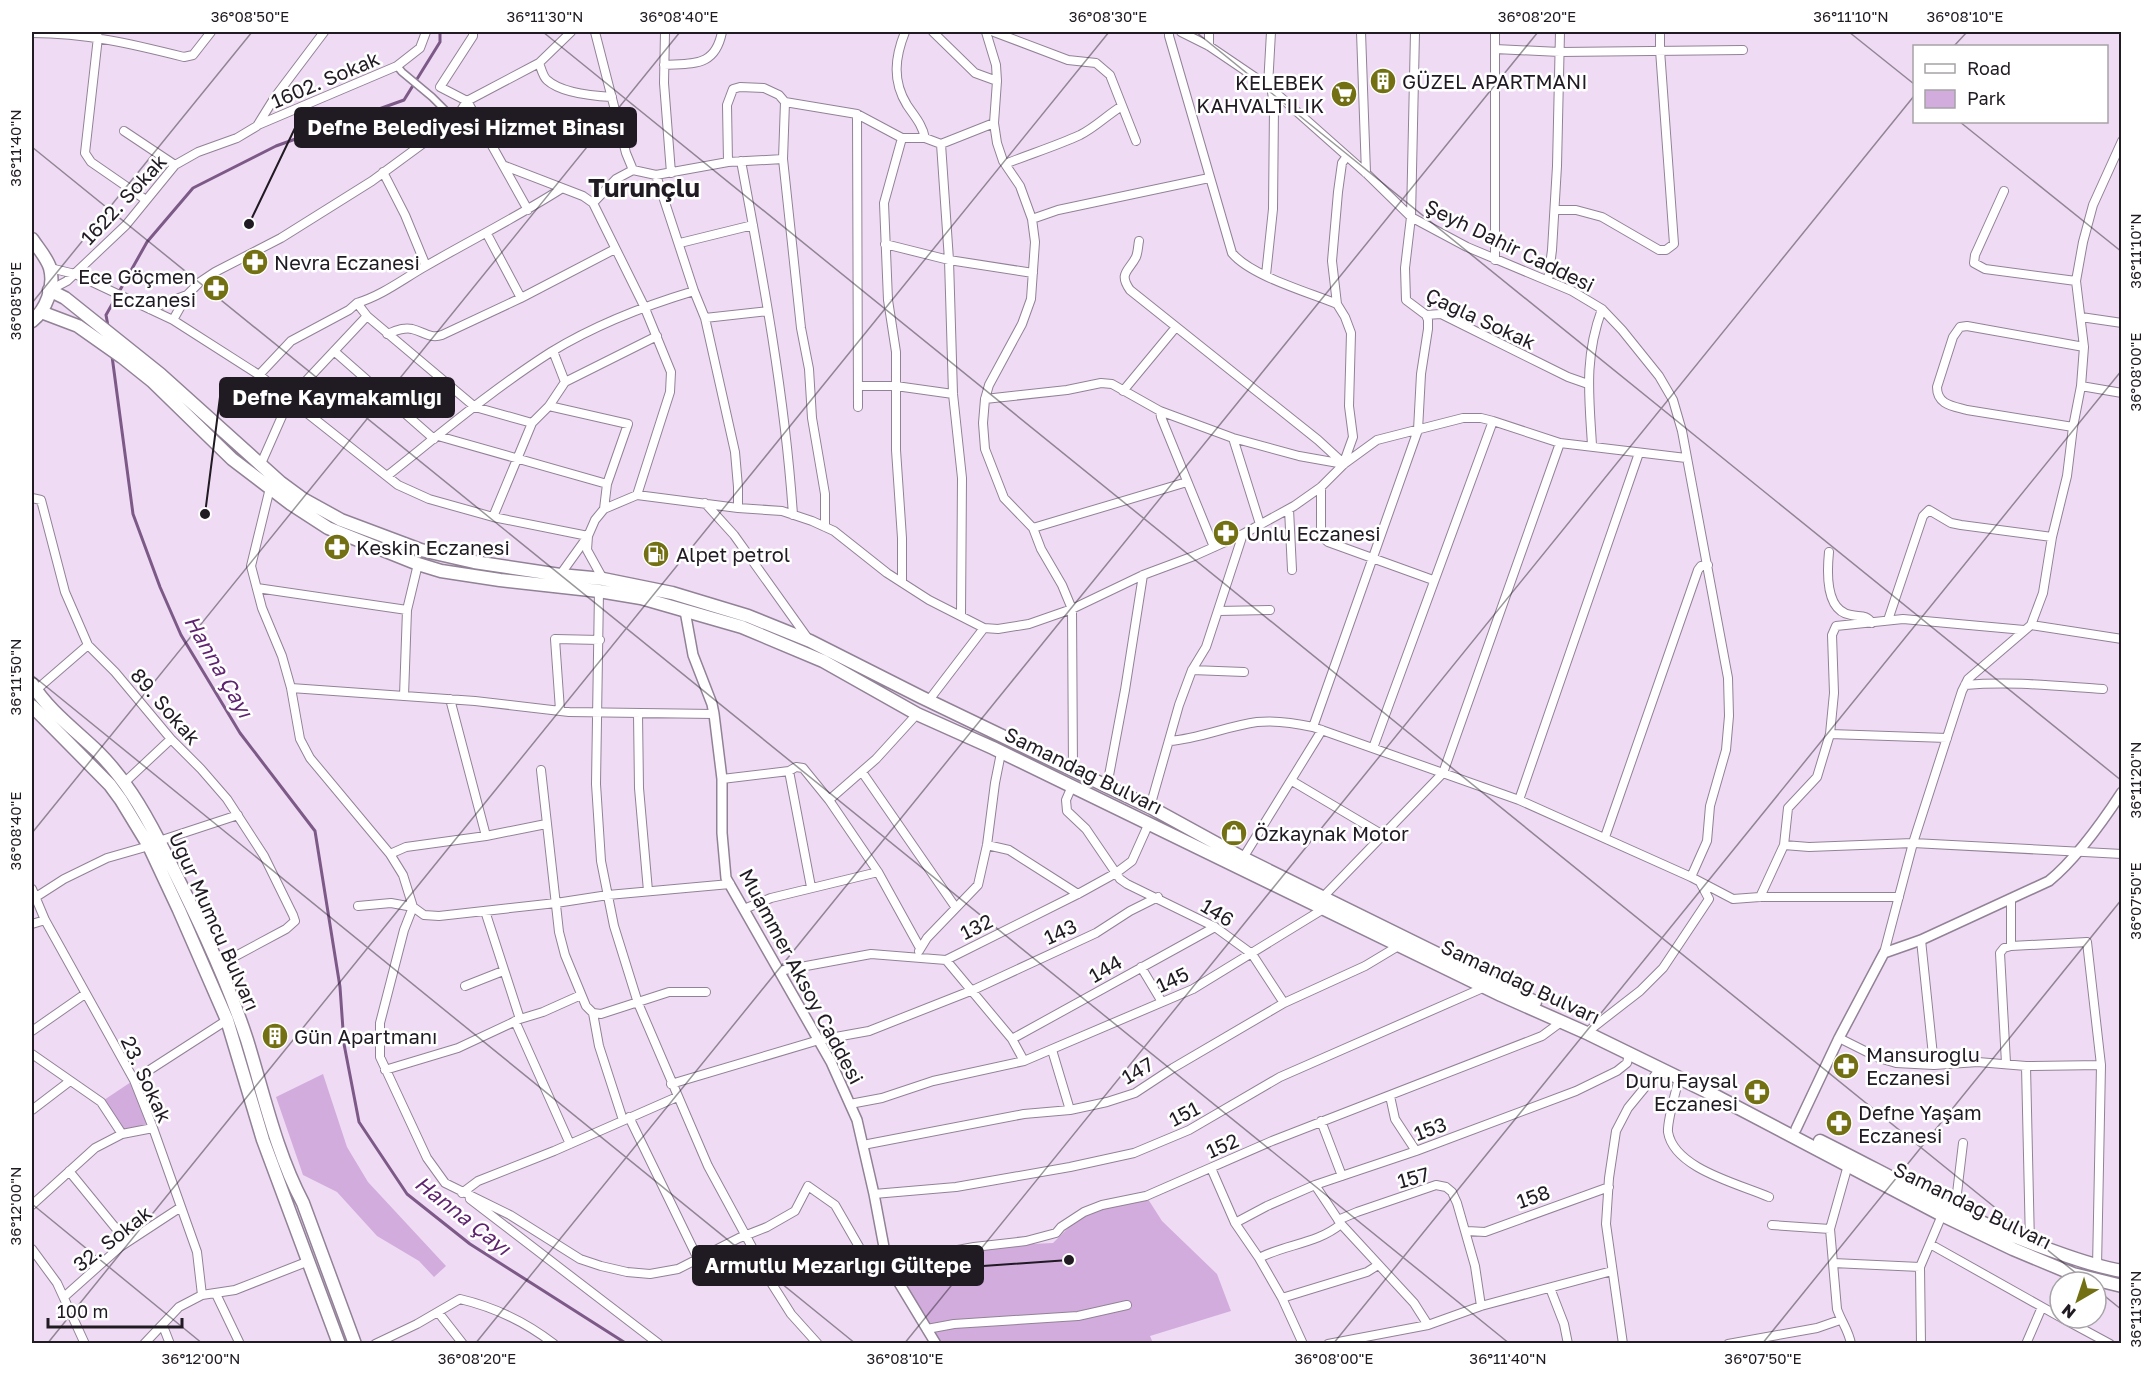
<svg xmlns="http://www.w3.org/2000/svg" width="2153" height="1375" viewBox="0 0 2153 1375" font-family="'Golos Text',sans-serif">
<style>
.green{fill:#d2acdd}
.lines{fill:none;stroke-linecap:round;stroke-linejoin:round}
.stream{stroke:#7c5987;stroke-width:3}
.pedestrian-casing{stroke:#928297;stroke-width:9}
.minor-casing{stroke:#928297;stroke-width:10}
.tertiary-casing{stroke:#928297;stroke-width:12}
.primary-casing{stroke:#928297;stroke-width:15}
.trunk-casing{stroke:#928297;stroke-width:15}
.pedestrian{stroke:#fff;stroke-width:6}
.minor{stroke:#fff;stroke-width:8}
.tertiary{stroke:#fff;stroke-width:9}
.primary{stroke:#fff;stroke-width:12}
.trunk{stroke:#fff;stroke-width:12}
.ticks{fill:none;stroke:#201a22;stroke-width:1.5;stroke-opacity:0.45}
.labels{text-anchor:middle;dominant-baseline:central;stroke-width:5;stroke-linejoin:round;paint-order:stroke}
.street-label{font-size:20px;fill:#201a22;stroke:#fff}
.poi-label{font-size:20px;fill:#201a22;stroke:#fff;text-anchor:start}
.water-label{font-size:21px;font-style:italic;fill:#602370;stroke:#fff}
.district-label{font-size:26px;font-weight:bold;fill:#201a22;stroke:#fff}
.leader{fill:none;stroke:#201a22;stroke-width:2}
.callout-dot{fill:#201a22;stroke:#fff;stroke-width:2}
.callout{fill:#201a22;stroke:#201a22;stroke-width:2}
.callout-label{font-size:21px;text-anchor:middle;font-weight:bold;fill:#fff}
.neatline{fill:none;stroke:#201a22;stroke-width:2}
.ticks-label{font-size:15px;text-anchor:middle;fill:#201a22}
</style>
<rect width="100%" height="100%" fill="#efdcf4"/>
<path class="green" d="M323 1074 347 1147 368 1182 446 1266 434 1277 419 1261 377 1236 337 1192 303 1175 276 1097Z
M134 1080 153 1128 122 1134 101 1102Z
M1146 1196 1162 1221 1217 1274 1231 1311 1150 1336 1153 1343H936L896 1274 974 1247 1053 1243 1084 1212Z"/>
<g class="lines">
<path class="stream" d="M108 326 106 315 147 242 193 188 276 146 404 100 440 42V32
M112 356 133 514 160 587 181 635 240 733 315 831 340 987 344 1044 359 1122 407 1194 470 1244 627 1344"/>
<defs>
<path id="pedestrian" d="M397 66 402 72 432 97 455 120"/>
<path id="minor" d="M473 32V36L440 87 467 101 528 210
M595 32 626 153 633 170 656 175 728 162 783 159
M665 32 664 83 671 173
M905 32C895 57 892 81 907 105 915 117 922 124 925 138
M933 32 975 73 997 81
M986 32 996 65 997 81 994 123 997 143 1003 161 1020 186 1032 219 1035 242 1031 299 1022 324 989 385 985 399 983 423 985 449 1004 498 1033 528 1041 549 1062 585 1072 609 1073 770
M994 32 1068 60 1096 63 1110 75 1136 141
M1169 32V36L1232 253C1251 276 1308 292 1337 304
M1181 32 1209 46 1268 86 1366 173 1411 217 1467 247 1572 291 1602 309 1622 330 1659 376 1673 400 1682 431 1728 678 1729 716 1726 750 1710 806 1707 841 1691 877
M1361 32 1366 173
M1415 32 1411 217 1405 268 1406 300 1426 315 1441 314 1568 377 1588 384
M32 33C86 33 132 44 184 57L193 55 211 32
M98 37 85 153 91 162 146 200
M1209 46V32
M1495 49 1560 52 1743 50
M539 63C541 68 543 77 547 80 561 93 594 96 612 97
M664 65C694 63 715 67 722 32
M1268 86 1271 32
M785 102 857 114 902 138H925L941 144 994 123
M857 114 858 407
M258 125 397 66 420 48 426 32
M124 131 175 165
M902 138 884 203 888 300 896 352V450L902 538V582
M941 144 949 260 953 394 962 478 961 616
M741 161C763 278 785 396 793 515
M728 162 727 105 733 89 740 87 764 88 779 95 785 102 783 159 801 328 809 369 812 418 825 494V527
M1005 164C1030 154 1056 146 1080 135 1096 127 1107 115 1122 106
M505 166 583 196 593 203 616 179 633 170
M383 172 405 215 426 266
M656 175 694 291 705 318 735 452 738 487V508
M2004 191 1975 255 1974 263 1985 269 2076 281
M593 203 644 306 671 372 670 392 637 495
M1555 210H1576L1602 217 1659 250H1666L1674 244 1660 50V32
M1032 219 1058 210 1209 178
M487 234 521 298
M1139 241C1138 246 1138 252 1136 257 1129 271 1118 273 1130 290L1318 440 1343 463
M680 243 753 225
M885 244 949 260 1033 273
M1495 260V32
M50 268 75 274 173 320 259 375 398 485 429 499 493 517 588 536 560 575
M1266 275 1273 209 1274 106 1272 92
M1548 281 1552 250 1557 166 1560 32
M50 290 67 281 126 225 175 165 198 152 237 138 257 126 275 97 324 32
M150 309 187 295
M367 316 475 407 532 423
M2081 317 2122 323
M705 318 768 311
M173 320 187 295 200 282 215 272 281 238 372 181 455 120 467 101 539 63 571 32
M387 334C396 331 403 327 412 329 424 332 430 339 442 335L521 298 615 249
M334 351 434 439
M553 351 565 382
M259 375 291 341 349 310 357 303
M858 386H896L953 394
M2081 386 2122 393
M1123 391 1176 327
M985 399 1067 390 1101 383 1112 384 1160 411 1233 438 1299 456 1344 464
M549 406 628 424 607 484 604 509
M1160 411 1161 417 1214 547
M2073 427 1967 410C1953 406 1937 405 1937 387L1953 337 1960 327 1967 326 2084 347
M438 436 607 484
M1233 438 1260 524
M1592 445C1589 395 1584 358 1602 309
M1344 462 1353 437 1349 406 1351 333 1345 317 1337 304 1332 261 1338 192 1342 163 1347 156
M260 466 290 398 367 316 357 303C383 295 403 279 426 266 471 240 517 217 561 189
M387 476C440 434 493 389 551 352 595 325 644 306 694 291
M1321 487V536L1328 542 1433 580
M270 488 251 566 262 608 282 656 291 688 300 739 310 758 390 854 403 875 413 907 404 930 380 1023V1057L427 1158 445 1183 510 1215 580 1259 601 1266 627 1272 650 1274 678 1269 739 1238 767 1227 795 1211 808 1186 835 1205 869 1264 877 1271 893 1276
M32 498 41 500 65 592 88 645 115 672 171 739 201 769 227 799 264 856 293 915 295 921 286 929 217 966
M705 503 734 535 809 640
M1289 509 1292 570
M493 517 532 423 549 406 565 382 657 336
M1033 528 1187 482
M1829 552C1827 572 1825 611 1851 615 1860 617 1866 614 1872 623
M603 579 587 550 588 536 595 520 604 509 637 495 738 508 782 511 812 521 834 531 887 573 929 600 984 628 998 629 1029 624 1072 609 1143 575 1194 556 1243 534 1294 506 1321 487 1344 464 1377 440 1463 418H1481L1493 421 1560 443 1686 458
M257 588 407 610
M599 591 596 784 601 861 614 926 638 1003 708 1166 772 1284 791 1314 818 1344
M1218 611 1270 610
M1888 620 1923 516 1929 510 1951 523 1961 525 2052 537
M2031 625 2122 639
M1192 670 1244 672
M1965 685C2012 681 2057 686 2103 689
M291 688 475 701 569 712 714 714
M36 690 88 645
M404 696 407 610 418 564
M450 699 486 836
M929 700 984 628
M560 710 555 639 600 640
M638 714 639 788 648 891
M917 714 876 759 829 800 878 872 920 948
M1313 727 1418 430 1421 374 1428 329V320L1426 315
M1830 734 1947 738
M1169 741C1199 739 1227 726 1257 722 1276 720 1295 723 1313 727L1519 800 1691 877 1733 899 1760 897H1899
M1373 748 1493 421
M541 770 559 932 565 955 586 1006 593 1013 601 1014 669 992H706
M789 771 796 767 803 768 829 800
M862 772 956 908
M722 779 789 771 811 887
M1292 781 1383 835
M125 782 171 739
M1072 786 1066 800 1067 811 1086 829 1120 879 1127 884 1215 927 1252 954 1284 1003
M1107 786 1125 690 1143 575
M1519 800 1639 453
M1150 807 1179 705 1192 670 1206 647 1243 534
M1605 837 1698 570 1701 566 1708 565
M159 841 238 815
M987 845 1009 850 1078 894
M1784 845 1809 847 1913 843 2122 854
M390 854 406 847 486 836 546 824
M1243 858 1322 730
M32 889 45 920 134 1080 153 1128 197 1252 202 1295
M36 897 64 879 107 858 149 846
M1323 897 1443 773 1560 443
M1760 897 1784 845 1788 808 1817 777 1830 734 1834 693 1832 635 1836 626 1903 619 2024 630
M2011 899V946
M358 906 391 903 413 907 424 915 439 916 556 903 608 895 730 884
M744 909 771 898 878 872
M485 911 520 1019
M32 924 45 920
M1921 940 1934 1065
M919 951 927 938 978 885 987 845 995 783 1001 753
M1884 953 1913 843 1962 691 1968 679 2031 625 2043 593 2052 537 2067 476 2073 427 2081 386 2084 347 2076 281 2083 242 2093 205 2122 141
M1141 967 1162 1002
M779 971 871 954 946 960 1078 894 1116 873 1132 861 1149 823
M465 986 503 971
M593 1013 599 1046 623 1120
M515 1021 570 1144
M1591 1029 1640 991 1663 968 1709 899 1701 884
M32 1031 85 994
M1839 1038 1879 1058 1896 1063 1934 1065 1978 1062 2026 1066 2101 1065
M1012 1039 1215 927
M1052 1050 1070 1110
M32 1054 101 1102 122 1134
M1024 1061 1193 989 1325 908
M2006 1063 2000 953 2004 948 2011 946 2087 942 2101 1065 2097 1267
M2026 1066 2030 1244
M385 1070 458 1048 520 1019 543 1012 581 995
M1679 1078C1676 1091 1667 1121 1668 1132 1674 1169 1740 1184 1769 1197
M134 1080 227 1020
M671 1084 819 1040 869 1031 973 990 1096 933 1130 911 1158 897
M1390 1096 1395 1119 1416 1151
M850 1104 882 1098 933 1081 1024 1061 1012 1039 946 960
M32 1110 70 1081
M629 1117 699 1261
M1321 1121 1342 1176
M863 1145 1024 1114 1070 1110 1107 1102 1135 1093 1173 1068 1284 1003 1365 966 1400 945
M1848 1165 1830 1229 1837 1309C1841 1321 1849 1331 1851 1344
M1211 1168 1235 1223 1259 1258 1282 1298 1303 1344
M69 1171 127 1242
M1315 1185 1341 1224 1414 1303 1428 1325
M462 1193 478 1181 554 1151 677 1097
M874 1194 956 1187 1070 1167 1134 1153 1189 1130 1280 1077 1485 987
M470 1199 659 1344
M32 1205 95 1148 122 1134 153 1128
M1955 1210 1963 1143
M1338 1220 1357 1212 1436 1185 1446 1187 1452 1192 1457 1203 1475 1266 1481 1306
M1235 1223 1267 1206 1315 1185 1416 1151 1576 1091 1617 1071 1627 1063 1629 1054
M1772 1225 1830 1229
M1467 1231 1485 1232 1609 1187
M1930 1244 2060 1317
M32 1249 57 1283 85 1344
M1259 1258C1286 1244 1317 1244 1341 1224
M887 1263 974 1247 1026 1241 1056 1233 1061 1227 1084 1212 1102 1205 1146 1196 1272 1141 1542 1036 1561 1022
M1833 1263 1920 1267
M1550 1288 1564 1324 1568 1344
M216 1294 240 1344
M64 1297 120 1247 181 1207
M1282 1298 1367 1272 1378 1265
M438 1312 463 1344
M2062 1318 2110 1344
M163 1326 170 1344
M927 1329 954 1324 1078 1316 1127 1305
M144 1344 179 1307 202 1295 235 1290 309 1261
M375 1344 417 1324 460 1299C494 1307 527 1323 554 1344
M1328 1344 1428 1325 1481 1306 1612 1271
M1623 1344 1606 1224 1609 1178 1616 1131 1628 1108 1660 1069
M1728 1344 1817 1328 1840 1320
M1921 1344 1920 1267 1942 1215
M2026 1344 2042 1307"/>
<path id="tertiary" d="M685 611 693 655 712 704 714 714 722 779V833L726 878 831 1062 857 1120 874 1194 887 1263 936 1344
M1796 1129 1839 1038 1884 953 1921 940 2049 881C2076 859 2103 821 2122 792"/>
<path id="primary" d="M32 239C38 248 47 258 50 268 55 287 46 310 32 321
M32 684C48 710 75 730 98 752 124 778 142 808 159 841 191 904 225 973 247 1040 264 1095 276 1152 303 1203L355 1344
M32 706 110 785 121 800 149 846 179 910 227 1020 263 1140 339 1344"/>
<path id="trunk" d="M49 290 65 298 160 374 280 482 303 499 341 520 421 550 474 562 560 575 603 579 672 593 748 616 810 641 921 697 1150 807 1243 858 1535 1002
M41 312 78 326 122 357 152 381 232 459 291 504 328 528 418 564 441 571 500 580 599 591 641 598 742 627 823 661 917 714 993 748 1501 995 1589 1034 1710 1093 1942 1215 2013 1249 2073 1274 2122 1286
M1820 1141C1898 1180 1974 1224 2056 1252 2078 1260 2098 1267 2122 1271"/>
</defs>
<use href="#pedestrian" class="pedestrian-casing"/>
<use href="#minor" class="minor-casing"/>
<use href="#tertiary" class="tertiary-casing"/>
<use href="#primary" class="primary-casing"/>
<use href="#trunk" class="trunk-casing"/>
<use href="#pedestrian" class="pedestrian"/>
<use href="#minor" class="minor"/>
<use href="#tertiary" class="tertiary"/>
<use href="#primary" class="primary"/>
<use href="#trunk" class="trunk"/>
</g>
<path class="ticks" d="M543 32 2087 1282M1196 32 2122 781M1849 32 1914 84M1954 46 1967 32M1960 122 2122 252M32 147 1510 1344M32 303 252 32M32 675 856 1344M32 833 680 32M32 1204 203 1344M2096 1289 2122 1310M47 1344 1109 32M475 1344 1538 32M904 1344 1914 96M1333 1344 2122 370M1762 1344 2122 899"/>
<defs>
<symbol id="building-disc" viewBox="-11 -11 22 22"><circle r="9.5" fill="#727013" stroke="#fff"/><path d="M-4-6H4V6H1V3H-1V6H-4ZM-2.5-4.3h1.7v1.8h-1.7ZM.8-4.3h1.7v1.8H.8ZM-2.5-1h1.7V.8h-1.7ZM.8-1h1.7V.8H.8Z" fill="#fff"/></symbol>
<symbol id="supermarket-disc" viewBox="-11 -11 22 22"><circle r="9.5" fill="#727013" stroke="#fff"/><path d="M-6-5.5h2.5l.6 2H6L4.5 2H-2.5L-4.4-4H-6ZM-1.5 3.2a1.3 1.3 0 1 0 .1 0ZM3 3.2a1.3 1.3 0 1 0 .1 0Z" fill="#fff"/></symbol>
<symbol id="pharmacy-disc" viewBox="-11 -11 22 22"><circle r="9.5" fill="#727013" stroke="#fff"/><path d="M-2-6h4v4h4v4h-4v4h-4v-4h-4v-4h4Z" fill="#fff"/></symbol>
<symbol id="fuel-disc" viewBox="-11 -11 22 22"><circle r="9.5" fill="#727013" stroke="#fff"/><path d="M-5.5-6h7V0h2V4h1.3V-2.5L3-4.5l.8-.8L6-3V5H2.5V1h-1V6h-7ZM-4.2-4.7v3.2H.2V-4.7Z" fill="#fff"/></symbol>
<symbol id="shop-disc" viewBox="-11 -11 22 22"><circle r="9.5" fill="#727013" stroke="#fff"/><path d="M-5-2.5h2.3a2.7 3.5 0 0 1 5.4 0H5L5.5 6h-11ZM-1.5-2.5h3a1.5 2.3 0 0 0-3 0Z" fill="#fff"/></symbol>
</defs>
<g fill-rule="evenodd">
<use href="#building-disc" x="1368" y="66" width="30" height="30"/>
<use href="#supermarket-disc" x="1329" y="79" width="30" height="30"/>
<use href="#pharmacy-disc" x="240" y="247" width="30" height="30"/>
<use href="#pharmacy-disc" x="201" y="273" width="30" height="30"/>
<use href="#pharmacy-disc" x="1211" y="518" width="30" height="30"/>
<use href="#pharmacy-disc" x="322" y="532" width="30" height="30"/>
<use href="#fuel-disc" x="641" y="539" width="30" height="30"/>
<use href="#shop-disc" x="1219" y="818" width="30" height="30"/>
<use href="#building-disc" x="260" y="1021" width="30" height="30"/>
<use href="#pharmacy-disc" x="1831" y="1051" width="30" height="30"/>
<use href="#pharmacy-disc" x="1742" y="1077" width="30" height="30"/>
<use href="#pharmacy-disc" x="1824" y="1108" width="30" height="30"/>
</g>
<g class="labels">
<g class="street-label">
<text transform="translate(325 79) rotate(-23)">1602. Sokak</text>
<text transform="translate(123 199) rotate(-47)">1622. Sokak</text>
<text transform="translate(1510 245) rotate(26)">Şeyh Dahir Caddesi</text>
<text transform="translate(1481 318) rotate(25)">Çağla Sokak</text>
<text transform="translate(166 706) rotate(49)">89. Sokak</text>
<text transform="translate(1084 770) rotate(26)">Samandağ Bulvarı</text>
<text transform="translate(1218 912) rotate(31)">146</text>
<text transform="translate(215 921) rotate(66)">Uğur Mumcu Bulvarı</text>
<text transform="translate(976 926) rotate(-26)">132</text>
<text transform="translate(1060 931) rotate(-25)">143</text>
<text transform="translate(1105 968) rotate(-30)">144</text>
<text transform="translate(802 976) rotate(62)">Muammer Aksoy Caddesi</text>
<text transform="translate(1172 979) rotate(-25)">145</text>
<text transform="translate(1521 981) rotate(25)">Samandağ Bulvarı</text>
<text transform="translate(1137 1070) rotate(-30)">147</text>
<text transform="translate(147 1079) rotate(65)">23. Sokak</text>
<text transform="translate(1184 1113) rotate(-27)">151</text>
<text transform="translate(1430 1128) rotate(-20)">153</text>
<text transform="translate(1222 1145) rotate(-24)">152</text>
<text transform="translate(1413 1177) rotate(-15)">157</text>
<text transform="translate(1533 1196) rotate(-19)">158</text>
<text transform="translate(1973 1205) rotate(26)">Samandağ Bulvarı</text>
<text transform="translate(112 1238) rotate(-38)">32. Sokak</text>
</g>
<g class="poi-label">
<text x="1402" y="81">GÜZEL APARTMANI</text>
<text x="1324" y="82" text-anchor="end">KELEBEK<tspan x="1324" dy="23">KAHVALTILIK</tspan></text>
<text x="274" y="262">Nevra Eczanesi</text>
<text x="196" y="276" text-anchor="end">Ece Göçmen<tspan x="196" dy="23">Eczanesi</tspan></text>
<text x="1246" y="533">Unlu Eczanesi</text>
<text x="356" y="547">Keskin Eczanesi</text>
<text x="676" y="554">Alpet petrol</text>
<text x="1254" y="833">Özkaynak Motor</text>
<text x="294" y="1036">Gün Apartmanı</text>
<text x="1866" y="1054">Mansuroğlu<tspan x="1866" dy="23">Eczanesi</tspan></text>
<text x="1738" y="1080" text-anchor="end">Duru Faysal<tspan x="1738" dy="23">Eczanesi</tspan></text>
<text x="1858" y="1112">Defne Yaşam<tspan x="1858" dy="23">Eczanesi</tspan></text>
</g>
<g class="water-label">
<text transform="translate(219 666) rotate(60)">Hanna Çayı</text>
<text transform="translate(463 1215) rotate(38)">Hanna Çayı</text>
</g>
<g class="district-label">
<text x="644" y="187">Turunçlu</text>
</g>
</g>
<path class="leader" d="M249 224L295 128M205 514L220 397M1069 1260L983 1266"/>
<g class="callout-dot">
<circle cx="249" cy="224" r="6"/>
<circle cx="205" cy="514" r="6"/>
<circle cx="1069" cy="1260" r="6"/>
</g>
<g class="callout">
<rect x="295" y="108" width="341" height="39" rx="6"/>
<rect x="220" y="378" width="234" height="39" rx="6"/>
<rect x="693" y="1246" width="290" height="39" rx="6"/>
</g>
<g class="callout-label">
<text x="466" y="135">Defne Belediyesi Hizmet Binası</text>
<text x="337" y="405">Defne Kaymakamlığı</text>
<text x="838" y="1273">Armutlu Mezarlığı Gültepe</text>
</g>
<rect width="2153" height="1375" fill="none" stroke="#ffffff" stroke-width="66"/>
<rect x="1913" y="45" width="195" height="78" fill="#ffffff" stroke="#a6a3a7" stroke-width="1.5"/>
<rect x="1925" y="64" width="30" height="9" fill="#ffffff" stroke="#a6a3a7" stroke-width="1.5"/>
<text x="1967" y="75" font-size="18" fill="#201a22">Road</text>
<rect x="1925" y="90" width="30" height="18" fill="#d2acdd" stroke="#a6a3a7" stroke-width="1.5"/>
<text x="1967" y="105" font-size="18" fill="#201a22">Park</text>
<g transform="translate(2078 1300) rotate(219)"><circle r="28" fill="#ffffff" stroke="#a6a3a7" stroke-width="1.5"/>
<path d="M0-4.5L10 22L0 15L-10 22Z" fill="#727013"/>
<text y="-9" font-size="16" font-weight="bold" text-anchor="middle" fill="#201a22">N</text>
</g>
<path d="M48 1318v9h134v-9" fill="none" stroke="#201a22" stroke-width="3"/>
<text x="57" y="1318" font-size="18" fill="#201a22" stroke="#ffffff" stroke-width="4.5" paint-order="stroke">100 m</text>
<rect x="33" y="33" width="2087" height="1309" class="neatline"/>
<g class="ticks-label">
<text x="250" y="22">36°08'50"E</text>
<text x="545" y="22">36°11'30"N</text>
<text x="679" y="22">36°08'40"E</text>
<text x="1108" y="22">36°08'30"E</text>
<text x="1537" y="22">36°08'20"E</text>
<text x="1851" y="22">36°11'10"N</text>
<text x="1965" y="22">36°08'10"E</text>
<text transform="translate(16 148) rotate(-90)" y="5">36°11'40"N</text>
<text transform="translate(2136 251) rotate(-90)" y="5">36°11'10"N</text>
<text transform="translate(16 301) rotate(-90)" y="5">36°08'50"E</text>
<text transform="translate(2136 372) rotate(-90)" y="5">36°08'00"E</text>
<text transform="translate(16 677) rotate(-90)" y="5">36°11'50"N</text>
<text transform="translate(2136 780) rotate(-90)" y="5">36°11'20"N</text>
<text transform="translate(16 831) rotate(-90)" y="5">36°08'40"E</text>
<text transform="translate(2136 901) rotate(-90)" y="5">36°07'50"E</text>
<text transform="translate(16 1206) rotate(-90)" y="5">36°12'00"N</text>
<text transform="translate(2136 1309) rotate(-90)" y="5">36°11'30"N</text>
<text x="201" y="1364">36°12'00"N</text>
<text x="477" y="1364">36°08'20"E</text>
<text x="905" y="1364">36°08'10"E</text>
<text x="1334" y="1364">36°08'00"E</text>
<text x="1508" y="1364">36°11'40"N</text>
<text x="1763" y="1364">36°07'50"E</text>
</g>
</svg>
